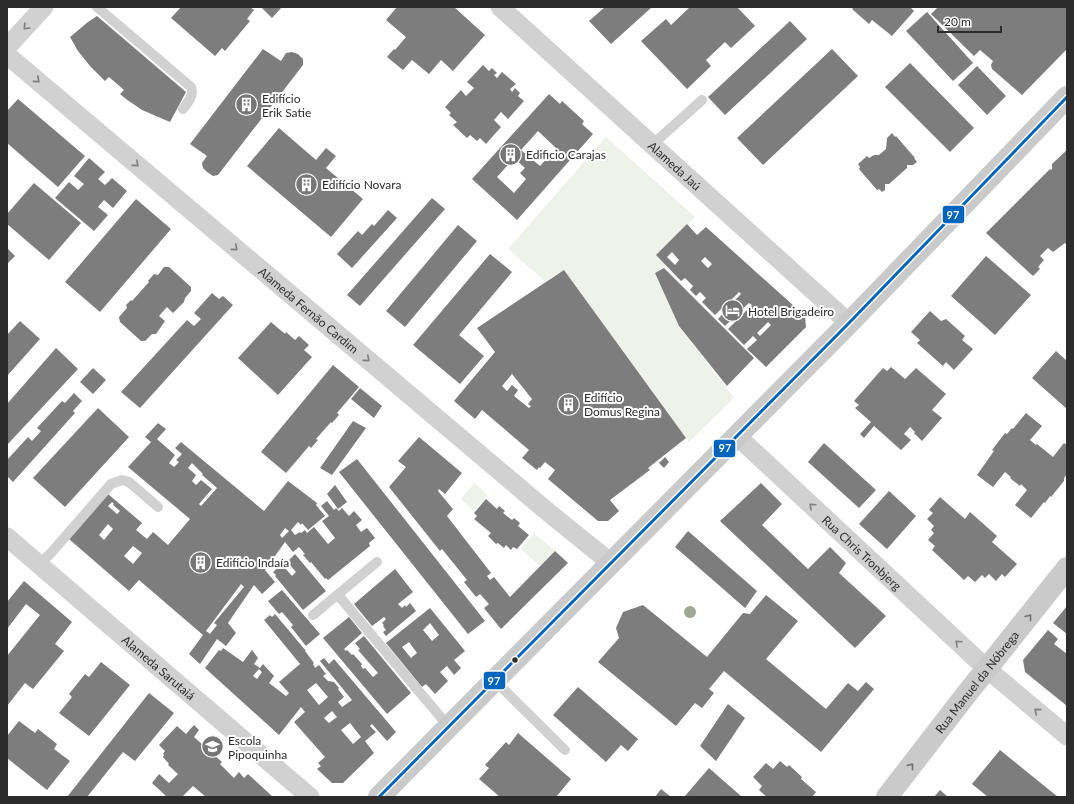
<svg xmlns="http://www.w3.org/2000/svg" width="1074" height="804" viewBox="0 0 1074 804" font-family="Lato,sans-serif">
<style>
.green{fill:#eef3ea}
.building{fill:#7d7d7d;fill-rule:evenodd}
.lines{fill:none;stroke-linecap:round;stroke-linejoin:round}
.lane{stroke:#d1d1d1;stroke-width:10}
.street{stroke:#d1d1d1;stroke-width:19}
.secondary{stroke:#cacaca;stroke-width:22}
.bus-1-casing{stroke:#fff;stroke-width:6}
.bus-1{stroke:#0065bd;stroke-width:3}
.tree{fill:#9baa94}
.oneway{stroke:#7e7e7e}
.oneway2{stroke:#737373}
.bus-dot{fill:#2c2c2c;stroke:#fff;stroke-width:1.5}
.labels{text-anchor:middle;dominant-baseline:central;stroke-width:4;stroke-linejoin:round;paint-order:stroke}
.poi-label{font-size:12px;fill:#2c2c2c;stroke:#fff;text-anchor:start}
.street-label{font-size:12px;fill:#2c2c2c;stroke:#fff}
.line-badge{stroke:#fff;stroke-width:1.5}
.badge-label{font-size:11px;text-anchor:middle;font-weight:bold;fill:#fff}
</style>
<rect width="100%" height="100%" fill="#fff"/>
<path class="green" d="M606 137 695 217 656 255 666 265 655 273 679 326 734 398 689 442 564 270 545 281 508 249Z
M474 483 488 495 474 511 461 499Z
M534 533 555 551 540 566 521 549Z"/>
<path class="building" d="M181 7H250L254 10 247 19 250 21 225 51 222 48 215 56 171 18Z
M261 7H282L272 18Z
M397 7H454L485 35 453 71 441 60 429 74 412 60 403 70 387 57 394 49 395 50 406 37 386 20Z
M605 7H652L611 44 589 21Z
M690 7H737L755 26 731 48 725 42 706 60 711 66 687 89 641 41 666 19 671 25Z
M854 7H910L914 11 892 36 872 20 869 24 852 9Z
M938 7H1067V49L1022 95 992 69 991 65 993 61 980 50 974 56 931 14Z
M927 12 973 63 953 81 906 31Z
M97 16 186 92 170 122 142 110 126 99 120 94 124 90 109 77 105 81 90 66 78 51 70 37 88 22Z
M790 21 807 39 725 115 708 97Z
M263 49 281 61 286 53 292 52 298 54 303 59V65L218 175 213 176 207 172 203 168 202 163 207 156 190 144Z
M832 49 858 76 763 165 737 138Z
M910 63 974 128 950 152 885 87Z
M483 65 489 71 492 68 497 73 494 75 497 78 502 72 516 84 510 89 512 92 515 88 520 93 518 96 524 101 508 119 501 112 494 120 501 127 486 144 480 138 477 141 470 135 467 138 453 125 457 122 449 115 451 113 445 107 461 90 466 96 474 88 467 82Z
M977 66 1006 96 987 115 958 85Z
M549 94 560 104 562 101 584 121 582 124 593 134 517 220 472 179ZM538 131 556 148 540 166 521 150ZM514 158 525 168 520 173 526 179 514 193 497 177Z
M18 99 85 156 58 187 7 143V111Z
M279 128 316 160 326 148 336 156 326 168 363 199 331 237 247 166Z
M892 133 895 137 896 136 915 158H914L917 162 913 165H907V168L889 184H885V190L882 192 879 189 877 190 859 169 860 167 858 164 867 156 869 158 874 155H879L886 149 887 138Z
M1067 150V245L1065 243 1053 252 1048 248 1040 256 1044 260 1038 267 1040 269 1033 276 986 233 1050 169 1051 170 1052 169V164Z
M89 158 105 172 98 179 105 185 112 178 127 191 113 208 104 200 98 207 108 215 94 231 55 198 69 182 78 190 84 184 74 176Z
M34 183 81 223 49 260 7 224V214Z
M432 198 445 209 360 306 347 295Z
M136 199 171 229 100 312 65 282Z
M388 210 397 218 352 268 337 254 358 231 362 235 372 224 374 226Z
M687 224 697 235 706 227 805 316 806 327 766 367 747 349 757 340 753 336 744 345 728 329 738 319 735 316 725 326 718 319 728 308 725 305 715 315 702 302 706 298 700 292 696 296 690 290 693 286 685 278 681 281 656 255ZM672 252 679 260 675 265 667 257ZM705 257 712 264 708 268 701 261ZM739 292 741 294 730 305 728 303ZM749 303 752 305 741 316 738 313ZM768 322 771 325 760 336 757 333Z
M458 225 477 241 405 327 386 311Z
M7 248 15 256 7 264Z
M490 254 512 272 459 335 484 356 460 384 413 345Z
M986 256 1031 295 995 335 951 296Z
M164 267H169L191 287V291L185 298 184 302 173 313 167 307 159 316 165 321 156 334H152L145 341H141L120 322 119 317 127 308 126 305 131 300 132 301 149 282 148 281 154 274 158 275Z
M664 268 754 358 727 386 679 326 655 273Z
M564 270 686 438 648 468 650 470 610 500 619 511 608 521H598L548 479 555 470 545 462 540 468 539 467 537 470 522 458 529 450 482 410 475 419 454 401 495 352 477 328ZM512 374 532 399 528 404 531 406 529 408 514 396 518 390 512 385 507 391 502 386Z
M212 293 219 299 223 296 233 305 140 408 121 392 187 320 194 326 201 319 194 313Z
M930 311 941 321 946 319 965 336 962 340 973 349 954 370 946 362 943 366 917 343 920 340 911 332Z
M20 321 40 339 7 376V335Z
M271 322 285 334 286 332 295 340 299 336 309 345 304 350 312 357 278 395 238 358Z
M56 348 78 369 7 445V404Z
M1056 351 1067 361V409L1032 378Z
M333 365 359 387 337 413 339 415 332 423 331 422 316 439 318 440 311 448 309 446 286 473 261 452Z
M891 367 905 379 916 368 946 394 932 410 942 418 922 441 914 433 915 432 910 427 904 434 911 440 901 450 874 426 864 438 860 434 871 422 855 408 859 405 854 401 883 368 887 371Z
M93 368 106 380 93 394 80 382Z
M360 388 382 406 374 418 351 399Z
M74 393 82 401 73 411 75 413 13 482 7 476V460L28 437 32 441 41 431 37 428 62 401 65 403Z
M98 408 129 437 65 507 33 478Z
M1026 413 1042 426 1030 440 1036 445 1037 444 1053 457 1064 443 1067 445V474L1064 478V481L1051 497 1050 496 1045 503 1044 502 1031 518 1015 505 1027 490 1021 484 1020 486 1010 478 1011 477 1005 472 993 487 977 475 994 451 992 450 1005 433 1007 434 1012 428 1013 429Z
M353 421 366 428 332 475 320 468Z
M158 423 166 429 157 439 175 455 169 463 174 467 179 462 176 460 182 454 175 448 181 442 264 511 288 481 317 503 316 505 325 516 308 530 302 523 301 525 298 522 291 530 295 535 300 532 301 533 305 530 307 533 314 527 328 544 335 538 322 521 329 516 321 506 327 501 334 510 336 508 339 511 342 508 349 516 354 511 362 520 356 525 361 532 367 528 375 538 369 543 370 546 328 580 326 578 325 579 311 562 310 563 303 555 305 554 299 547 293 552 285 542 265 570 275 582 262 594 254 585 228 623 236 633 226 646 217 639 200 664 189 654 203 635 139 580 129 591 69 539 108 494 142 523 136 530 147 539 153 532 168 545 190 519 128 467 151 442 145 437ZM192 463 203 474 202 475 217 488 201 506 199 504 212 489 201 480 196 485 192 481 196 475 188 468ZM112 502 114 504 113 505 120 511 117 514 108 506ZM108 524 113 529 104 540 99 535ZM285 528 289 531 282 538 280 535ZM133 546 142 553 133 564 124 556ZM241 584 244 587 214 623 217 625 210 634 206 631Z
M419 437 462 473 445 494 439 489 438 491 453 509 447 516 491 573 487 576 490 580 494 577 510 597 555 551 568 563 501 629 484 608 489 604 480 594 476 597 464 582 467 580 442 549 440 551 389 487 406 467 398 461Z
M824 443 876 490 859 508 808 462Z
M665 457 669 462 664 468 659 463Z
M357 459 485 621 468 634 339 472Z
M761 483 782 504 762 525 808 569 830 547 846 563 839 573 886 616 855 648 720 521Z
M335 485 347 502 338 509 327 494Z
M889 491 916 516 887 549 859 524Z
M940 497 965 519 970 512 997 536 992 542 1017 564 1005 577 1002 574 996 581 989 574 985 578 982 575 975 582 968 576 964 580 932 550 935 546 928 540 934 533 931 530 934 526 927 519 933 513 929 510Z
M486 499 497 509 499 506 505 511 503 513 512 520 514 518 520 523 518 526 529 535 517 549 513 547 511 550 506 545 504 548 498 543 496 544 488 536 491 533 474 519 477 516 474 513Z
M688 531 757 591 745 608 675 547Z
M295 554 326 591 303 610 275 576 276 575 273 572 280 566 283 569 285 568 292 576 296 572 289 564 291 563 289 560Z
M395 569 413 592 398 604 402 608 405 605 406 607 410 603 416 611 386 636 383 632 386 630 383 626 384 625 382 623 386 619 384 617 372 626 354 604Z
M24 581 72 622 55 644 64 651 33 689 25 683 7 706V656L40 615 26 604 7 629V602Z
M282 590 320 634 306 646 291 627 293 625 282 612 279 614 268 601Z
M766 595 798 621 766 659 826 709 848 683 858 691 866 682 874 689 821 752 724 671 709 689 714 693 702 708 695 703 676 726 598 662 619 638 616 628 623 612 643 605 707 657 743 613 750 614Z
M1067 606V634L1053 623Z
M430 608 465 651 454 660 461 668 454 675 447 666 440 672 448 681 435 694 426 684 422 687 386 643ZM430 623 439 635 432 641 423 630ZM409 642 417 653 411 658 402 647Z
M275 614 306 651H305L314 663 313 664 315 668 319 665 326 674 323 676 328 681 334 682 339 688 338 689 344 697 338 702 342 707 352 700 320 661 324 658 329 664 334 659 396 732 387 741 372 724 370 726 376 732 365 741 374 753 343 783H332L317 769 321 766 318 763 325 757 294 722 305 712 301 707 279 735 205 668 219 650 221 651 223 648 243 662 252 650 258 658 254 664 260 668 263 664 274 676 269 683 286 696 289 693 279 682 300 664 264 620 270 615 272 617ZM259 669 262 672 257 679 253 676ZM316 683 328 697 319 705 307 690ZM332 711 337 717 329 723 324 718ZM350 723 361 737 353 744 341 730Z
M349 617 362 633 344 649 346 651 347 650 352 655 353 654 362 664 361 666 363 669 365 668 373 677 378 673 358 650 360 649 355 643 364 636 411 693 387 714 323 638Z
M1048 630 1058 639 1054 644 1067 654V706L1025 672 1023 660Z
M101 662 130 685 89 736 59 713 72 697 69 694 85 674 89 677Z
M578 687 638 739 628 751 621 745 606 762 553 715Z
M149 693 174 713 166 723 135 761 123 752 87 797H67Z
M728 704 745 718 716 761 700 746Z
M19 721 35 733 38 729 57 744 54 749 70 761 47 790 7 758V736Z
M194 725 199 730 194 737 222 762 220 764 234 778 239 772 244 778 248 774 273 797H245L244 796 243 797H206L193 786 183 796 185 797H167L152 783 159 774 169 783 178 774 168 765 169 764 163 757 164 755 163 754 165 751 159 745 177 726 186 734Z
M518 733 571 779 556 797H500L479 779 489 768 485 765 506 742 509 745Z
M1000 750 1058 797H988L972 784Z
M780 761 787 767 789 765 802 777 801 779 816 792 812 797H767L759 790 762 786 753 777 766 763 773 769Z
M709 768 742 797H687L685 796Z
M661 789 671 797H655Z
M940 790 948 797H934Z"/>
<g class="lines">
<path class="lane" d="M97 7 191 87C194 96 188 102 183 109
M652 145 702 100
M39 565 51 553 111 484 122 480 129 482 158 507
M338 595 449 727
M313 615 377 562
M495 681 565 750"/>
<g class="street">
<path id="s1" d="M500 7 849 323"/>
<path d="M7 47 44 7"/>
<path id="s2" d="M7 55 548 512 611 563"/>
<path id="s3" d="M737 436 987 669 1067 736"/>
<path id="s4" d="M7 537 310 797"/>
</g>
<g class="secondary">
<path d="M379 797 849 323 1067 97"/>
<path id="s5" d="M887 797 965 696 1067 568"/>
</g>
<defs>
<path id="bus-1" d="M379 797 849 323 1067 97"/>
</defs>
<use href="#bus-1" class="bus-1-casing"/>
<use href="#bus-1" class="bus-1"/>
</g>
<circle class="tree" cx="690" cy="612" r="6"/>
<defs><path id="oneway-chevron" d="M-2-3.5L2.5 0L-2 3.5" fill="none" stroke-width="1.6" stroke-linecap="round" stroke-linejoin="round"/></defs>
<g class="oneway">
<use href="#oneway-chevron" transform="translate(26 27) rotate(133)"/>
<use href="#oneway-chevron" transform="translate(37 80) rotate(40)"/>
<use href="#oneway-chevron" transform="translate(136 164) rotate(40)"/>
<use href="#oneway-chevron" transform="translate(235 248) rotate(40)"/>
<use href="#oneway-chevron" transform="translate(367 359) rotate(40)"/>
<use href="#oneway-chevron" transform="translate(812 506) rotate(-137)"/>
<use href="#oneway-chevron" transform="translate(958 643) rotate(-137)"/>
<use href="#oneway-chevron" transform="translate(1037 711) rotate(-140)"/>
</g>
<g class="oneway2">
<use href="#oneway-chevron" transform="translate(1029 617) rotate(-52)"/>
<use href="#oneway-chevron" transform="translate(911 766) rotate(-52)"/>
</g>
<defs>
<symbol id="building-disc" viewBox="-11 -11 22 22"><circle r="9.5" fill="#767676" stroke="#fff"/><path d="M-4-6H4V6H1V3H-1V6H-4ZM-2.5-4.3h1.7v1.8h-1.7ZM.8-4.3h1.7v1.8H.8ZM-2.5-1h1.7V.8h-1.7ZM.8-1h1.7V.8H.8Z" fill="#fff"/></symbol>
<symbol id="hotel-disc" viewBox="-11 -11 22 22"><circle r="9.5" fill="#767676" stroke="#fff"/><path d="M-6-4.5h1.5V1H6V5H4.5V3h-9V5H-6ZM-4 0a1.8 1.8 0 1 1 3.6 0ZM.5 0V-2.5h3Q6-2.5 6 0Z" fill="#fff"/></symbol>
<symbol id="school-disc" viewBox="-11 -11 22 22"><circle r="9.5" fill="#767676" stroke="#fff"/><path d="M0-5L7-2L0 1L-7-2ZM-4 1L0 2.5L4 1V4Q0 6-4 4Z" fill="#fff"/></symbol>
</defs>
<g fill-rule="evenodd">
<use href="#building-disc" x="234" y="92" width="25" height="25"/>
<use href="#building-disc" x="498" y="142" width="25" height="25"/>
<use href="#building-disc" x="294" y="172" width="25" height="25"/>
<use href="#hotel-disc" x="720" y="298" width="25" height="25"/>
<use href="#building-disc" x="556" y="392" width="25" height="25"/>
<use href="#building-disc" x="188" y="550" width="25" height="25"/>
<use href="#school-disc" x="200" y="734" width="25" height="25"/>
</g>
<circle class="bus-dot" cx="515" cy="660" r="3.5"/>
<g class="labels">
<g class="poi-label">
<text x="262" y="98">Edifício<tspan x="262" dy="14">Erik Satie</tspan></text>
<text x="526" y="154">Edificio Carajas</text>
<text x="322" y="184">Edifício Novara</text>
<text x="748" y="311">Hotel Brigadeiro</text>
<text x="584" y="397">Edifício<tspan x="584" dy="14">Domus Regina</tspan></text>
<text x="216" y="562">Edifício Indaía</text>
<text x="228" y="740">Escola<tspan x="228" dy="14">Pipoquinha</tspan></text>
</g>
<g class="street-label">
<text stroke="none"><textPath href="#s1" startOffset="236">Alameda Jaú</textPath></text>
<text stroke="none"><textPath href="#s2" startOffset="395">Alameda Fernão Cardim</textPath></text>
<text stroke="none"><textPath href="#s3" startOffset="171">Rua Chris Tronbjerg</textPath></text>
<text stroke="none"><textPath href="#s4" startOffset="200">Alameda Sarutaiá</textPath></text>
<text stroke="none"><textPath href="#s5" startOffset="146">Rua Manuel da Nóbrega</textPath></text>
</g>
</g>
<g class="line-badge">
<rect x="942" y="205" width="23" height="19" rx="4" fill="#0065bd"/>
<rect x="713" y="439" width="23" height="19" rx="4" fill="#0065bd"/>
<rect x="483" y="671" width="23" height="19" rx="4" fill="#0065bd"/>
</g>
<g class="badge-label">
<text x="953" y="219">97</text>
<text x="725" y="452">97</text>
<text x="494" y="685">97</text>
</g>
<rect width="1074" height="804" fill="none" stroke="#2c2c2c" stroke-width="16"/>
<path d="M938 26v6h63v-6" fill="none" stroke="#2c2c2c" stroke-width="2"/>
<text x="944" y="26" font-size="12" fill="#2c2c2c" stroke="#ffffff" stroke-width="3" paint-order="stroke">20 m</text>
</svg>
